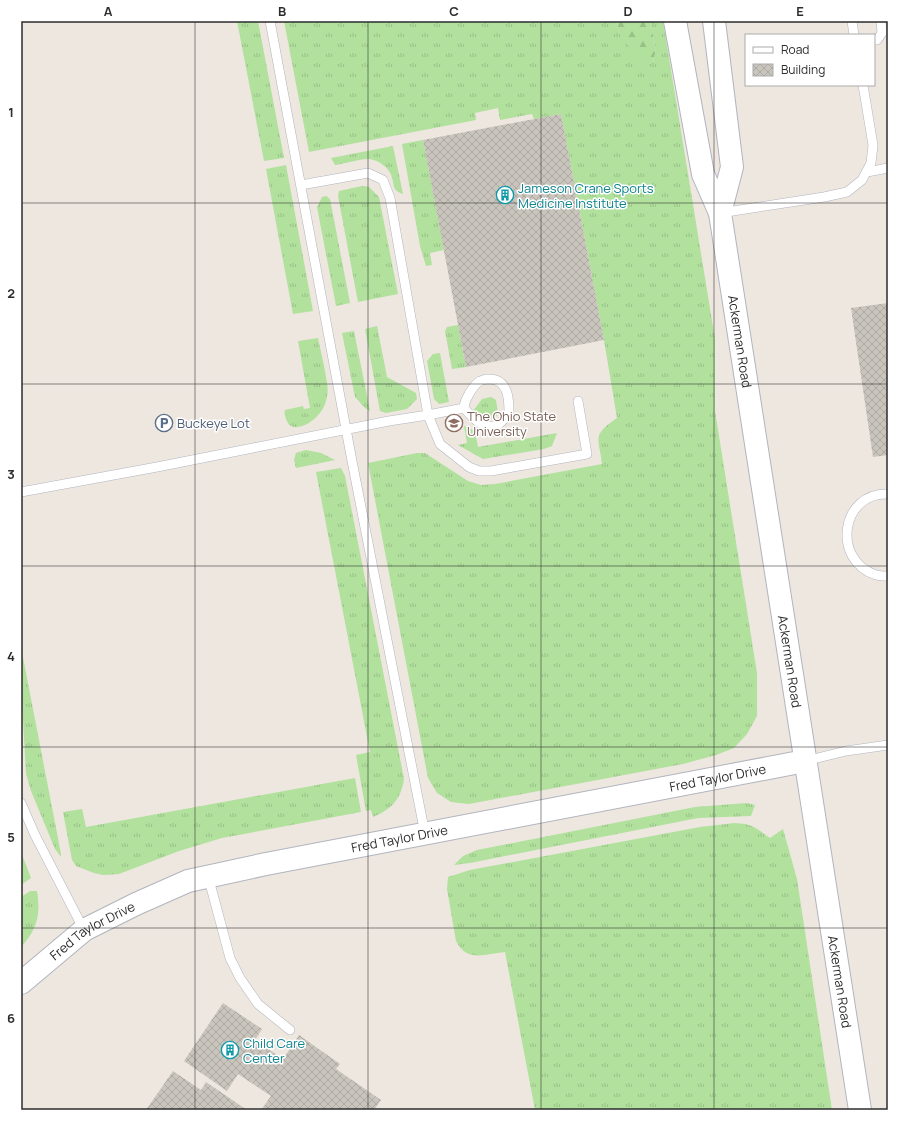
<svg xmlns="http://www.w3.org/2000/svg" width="909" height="1131" viewBox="0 0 909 1131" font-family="Manrope,sans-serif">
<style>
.grass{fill:url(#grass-tufts)}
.forest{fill:url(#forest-firs)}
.building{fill:url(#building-cross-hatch)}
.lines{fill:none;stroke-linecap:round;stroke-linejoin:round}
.lane-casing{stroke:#b2b4bf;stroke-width:10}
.secondary-casing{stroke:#b2b4bf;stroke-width:24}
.lane{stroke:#fff;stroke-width:9}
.secondary{stroke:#fff;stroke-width:22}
.grid{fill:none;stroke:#2c2c2c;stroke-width:1;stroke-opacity:0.55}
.labels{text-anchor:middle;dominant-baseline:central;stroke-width:3;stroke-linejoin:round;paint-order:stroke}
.culture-label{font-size:13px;fill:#0d838f;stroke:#fff;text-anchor:start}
.street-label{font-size:13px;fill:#2c2c2c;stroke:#fff}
.education-label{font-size:13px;fill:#785e54;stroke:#fff;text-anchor:start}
.service-label{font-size:13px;fill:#4e5e75;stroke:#fff;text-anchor:start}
.neatline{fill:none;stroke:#2c2c2c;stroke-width:1.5}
.grid-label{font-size:13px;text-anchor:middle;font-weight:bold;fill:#2c2c2c}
</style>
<defs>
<pattern id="grass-tufts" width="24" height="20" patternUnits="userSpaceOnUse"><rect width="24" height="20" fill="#b1e19d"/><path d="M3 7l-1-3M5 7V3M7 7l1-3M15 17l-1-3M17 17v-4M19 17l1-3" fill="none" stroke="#98c187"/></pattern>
<pattern id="forest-firs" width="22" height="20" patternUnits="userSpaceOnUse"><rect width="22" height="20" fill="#b1e19d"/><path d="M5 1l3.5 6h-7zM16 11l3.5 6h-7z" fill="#98c187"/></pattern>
<pattern id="building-cross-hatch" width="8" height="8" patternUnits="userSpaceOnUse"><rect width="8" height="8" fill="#c9c5bd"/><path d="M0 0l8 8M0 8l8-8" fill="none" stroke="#ada9a3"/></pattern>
</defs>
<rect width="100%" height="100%" fill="#ede7df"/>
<path class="grass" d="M237 21H258L284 158 264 161Z
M284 21H616L619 33 653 62 656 49 650 21H663L715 339V411L757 673V716L747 734 734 748 716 755 683 764 469 804 451 802 437 793 428 778 368 463 417 453H425L468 481 481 485 495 484 602 464C599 437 591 436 617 418L604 340 561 114 534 119 532 114 500 120 498 108 475 113 476 120 309 152Z
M423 140 444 250 430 253 432 265 426 266 420 246 402 144Z
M393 146 403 194C392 190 395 187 392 178 390 168 379 160 369 159 363 158 343 164 335 165L331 158Z
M286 165 313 311 293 314 266 169Z
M362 186 369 187 379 197 398 294 358 302 338 196 339 191Z
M326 196 330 199 350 303 336 306 317 207 322 197Z
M458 325 466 367 452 369 445 331 447 327Z
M377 326 387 377 416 393 417 399 407 409 386 413 380 411 365 329Z
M354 331 370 411 365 408 355 397 342 333Z
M318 338C320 349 323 360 325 371 326 379 329 388 327 396 326 403 323 410 318 415 311 424 291 435 286 419 285 415 284 413 285 410L303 406 304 409 310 408 298 341Z
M440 353 449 402 439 404 434 399 427 361 433 354Z
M491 397 496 400 498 413 495 418 485 419 473 411 482 399Z
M464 426 470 428 475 432 478 447 557 433 552 446 544 449 483 459 458 445 467 443Z
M306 450 321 453 335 460 296 468 294 460 296 453Z
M341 468 345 476 404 779C401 799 392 809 373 817L371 810 366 811 356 755 370 752 316 472Z
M21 652H22L61 854V857L55 849 31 791 26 774 21 683Z
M355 778 361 812 222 838 179 851 119 874 103 875 94 873 76 866 72 860 63 812 82 809 86 827Z
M747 803 755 805 751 816 698 818 470 863 454 865 463 856 477 850 695 807Z
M735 823C753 824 756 828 770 838L783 829 797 879 832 1110H535L505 952C485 954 467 963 456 941L447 889 448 877 470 870 700 827Z
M21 852 31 878 21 885Z
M30 891H37C41 914 37 930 21 947V897Z"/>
<path class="forest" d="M616 21H650L656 49 653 62 639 60 619 33Z"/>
<path class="building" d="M561 114 604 340 466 367 423 140Z
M888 303V455L873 457 851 308Z
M223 1003 262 1029 255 1040 283 1059 299 1035 340 1064 336 1069 381 1100 374 1110H261L271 1096 238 1074 227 1091 184 1061Z
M173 1071 201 1090 206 1082 247 1110H146Z"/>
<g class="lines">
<defs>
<path id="lane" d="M270 21 352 461 425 834
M852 21 854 35
M874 40H877L882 33 881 21
M867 172 888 168
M301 185 368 173 383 180 390 198 428 415 440 444 469 467 479 471H491L587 454 578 401
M720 213 824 197 847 192 862 180 871 163 873 145 863 85
M486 379C489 379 493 379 496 380 509 385 509 402 509 414 505 417 501 424 497 425 483 431 472 417 464 408 464 401 473 385 480 381 482 380 484 380 486 379Z
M21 492 157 467 389 421 428 415 464 408
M888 494C841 492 831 560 876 575 879 576 884 576 888 576
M805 761 846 751 888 745
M21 803 35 835 84 930
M208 876 230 958 240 978 258 1004 290 1030"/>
<g id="secondary">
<path id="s1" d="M675 21 703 174 720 213 860 1110"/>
<path d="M714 21 732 167 720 213"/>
<path id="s2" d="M21 983 84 930 136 904 188 881 266 864 805 761"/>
</g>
</defs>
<use href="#lane" class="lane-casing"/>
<use href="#secondary" class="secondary-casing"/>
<use href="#lane" class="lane"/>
<use href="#secondary" class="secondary"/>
</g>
<path class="grid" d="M195 21V1110M368 21V1110M541 21V1110M714 21V1110M21 203H888M21 384H888M21 566H888M21 747H888M21 928H888"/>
<defs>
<symbol id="building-ring" viewBox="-11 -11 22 22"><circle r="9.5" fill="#fff" stroke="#0f9aa8" stroke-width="1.5"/><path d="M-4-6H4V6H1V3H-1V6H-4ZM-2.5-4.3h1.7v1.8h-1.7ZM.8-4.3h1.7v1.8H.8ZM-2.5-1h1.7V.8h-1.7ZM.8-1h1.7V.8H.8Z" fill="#0f9aa8"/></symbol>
<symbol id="parking-ring" viewBox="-11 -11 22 22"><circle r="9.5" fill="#fff" stroke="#5c6f8a" stroke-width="1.5"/><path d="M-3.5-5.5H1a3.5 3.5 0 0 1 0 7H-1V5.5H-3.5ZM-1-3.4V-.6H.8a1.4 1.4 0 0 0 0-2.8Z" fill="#5c6f8a"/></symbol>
<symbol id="university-ring" viewBox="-11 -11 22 22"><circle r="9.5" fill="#fff" stroke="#8d6e63" stroke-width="1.5"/><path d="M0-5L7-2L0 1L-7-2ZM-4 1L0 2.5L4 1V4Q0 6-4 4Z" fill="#8d6e63"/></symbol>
</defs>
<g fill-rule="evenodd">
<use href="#building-ring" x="495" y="185" width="20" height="20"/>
<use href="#parking-ring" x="154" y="413" width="20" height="20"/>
<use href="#university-ring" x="444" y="413" width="20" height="20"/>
<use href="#building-ring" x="220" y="1040" width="20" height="20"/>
</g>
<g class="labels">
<g class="culture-label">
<text x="518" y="188">Jameson Crane Sports<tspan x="518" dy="15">Medicine Institute</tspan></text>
<text x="243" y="1043">Child Care<tspan x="243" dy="15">Center</tspan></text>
</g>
<g class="street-label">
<text stroke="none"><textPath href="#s1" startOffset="328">Ackerman Road</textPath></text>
<text stroke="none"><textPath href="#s1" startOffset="652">Ackerman Road</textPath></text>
<text stroke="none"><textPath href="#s2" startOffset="737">Fred Taylor Drive</textPath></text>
<text stroke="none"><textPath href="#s2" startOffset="413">Fred Taylor Drive</textPath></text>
<text stroke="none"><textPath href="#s2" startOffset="89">Fred Taylor Drive</textPath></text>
<text stroke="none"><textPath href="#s1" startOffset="976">Ackerman Road</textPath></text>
</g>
<g class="education-label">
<text x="467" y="416">The Ohio State<tspan x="467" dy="15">University</tspan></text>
</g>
<g class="service-label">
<text x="177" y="423">Buckeye Lot</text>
</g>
</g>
<rect width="909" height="1131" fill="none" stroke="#ffffff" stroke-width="44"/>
<rect x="745" y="34" width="130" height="52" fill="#ffffff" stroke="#ababab"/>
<rect x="753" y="47" width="20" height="6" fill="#ffffff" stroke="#ababab"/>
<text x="781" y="54" font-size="12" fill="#2c2c2c">Road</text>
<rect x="753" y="64" width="20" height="12" fill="url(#building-cross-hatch)" stroke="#ababab"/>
<text x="781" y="74" font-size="12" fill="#2c2c2c">Building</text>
<rect x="22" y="22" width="865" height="1087" class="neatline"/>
<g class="grid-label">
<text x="108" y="16">A</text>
<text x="282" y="16">B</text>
<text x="454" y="16">C</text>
<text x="628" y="16">D</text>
<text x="800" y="16">E</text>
<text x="11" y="117">1</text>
<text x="11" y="298">2</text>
<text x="11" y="479">3</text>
<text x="11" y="661">4</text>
<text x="11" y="842">5</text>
<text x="11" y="1023">6</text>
</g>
</svg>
